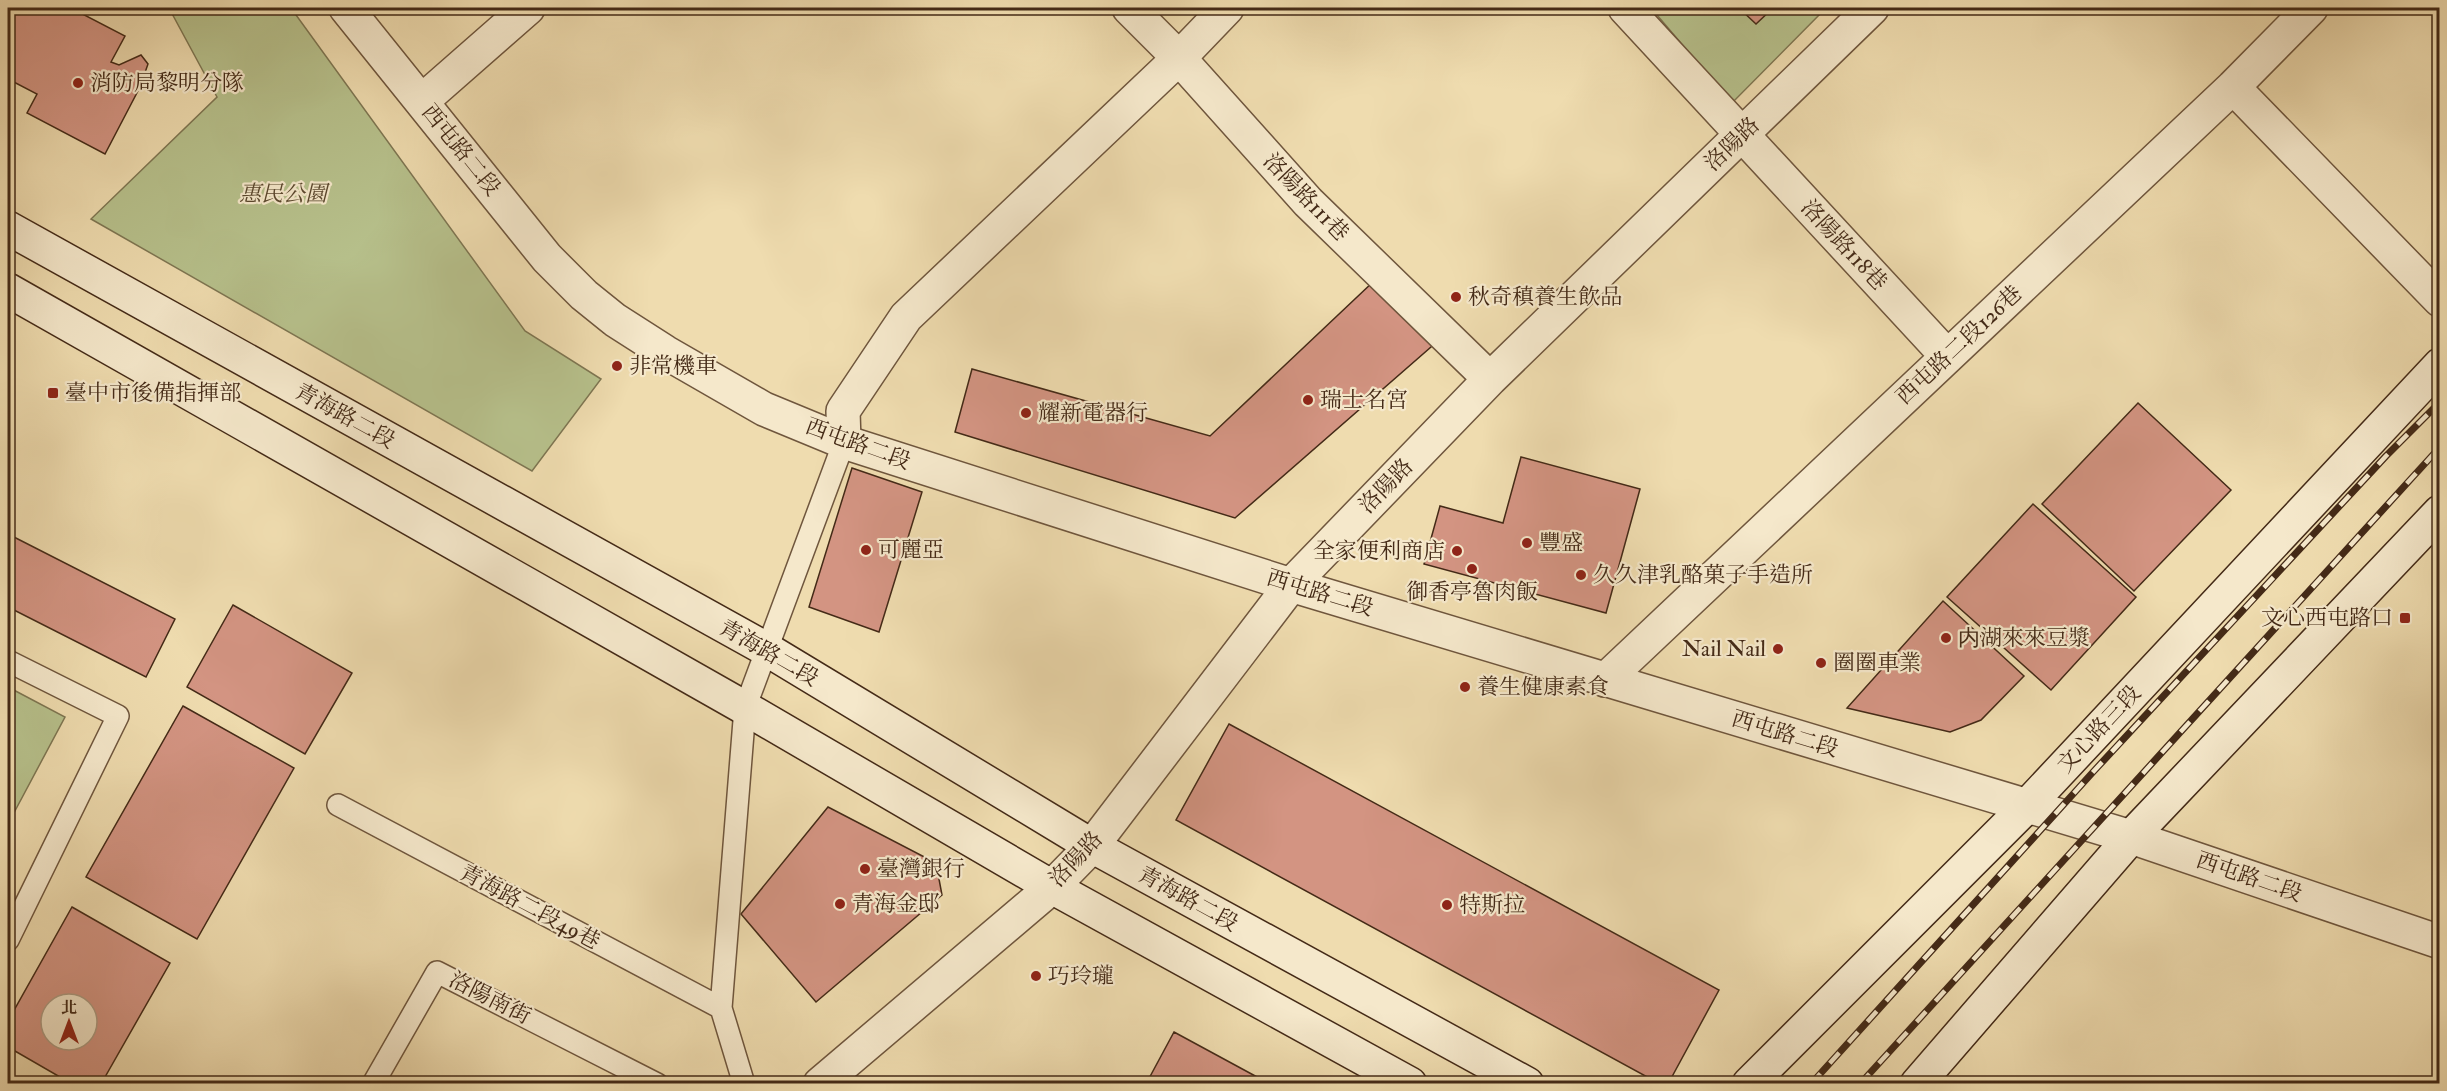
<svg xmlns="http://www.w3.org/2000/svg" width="2447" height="1091" viewBox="0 0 2447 1091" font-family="'IM FELL Double Pica','Noto Serif TC',serif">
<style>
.green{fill:#b7c18c;stroke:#7e7652;stroke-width:1.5}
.building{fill:#d39482;stroke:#442a17;stroke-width:1.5;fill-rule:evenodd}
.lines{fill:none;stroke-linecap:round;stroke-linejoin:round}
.service-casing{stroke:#6f563d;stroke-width:24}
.minor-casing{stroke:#6f563d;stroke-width:36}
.tertiary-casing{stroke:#6f563d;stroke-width:36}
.secondary-casing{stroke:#442a17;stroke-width:36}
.service{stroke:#f5e8cb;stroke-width:21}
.minor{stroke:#f5e8cb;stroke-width:33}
.tertiary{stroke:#f5e8cb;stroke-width:33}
.secondary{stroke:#f5e8cb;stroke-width:33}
.rail-casing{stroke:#442a17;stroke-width:7}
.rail{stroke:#f5e8cb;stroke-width:4.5;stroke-dasharray:14;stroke-linecap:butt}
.poi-dot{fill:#8f2418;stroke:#f5e8cb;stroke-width:2}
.labels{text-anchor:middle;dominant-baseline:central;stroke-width:4.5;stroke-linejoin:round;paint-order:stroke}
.poi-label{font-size:22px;fill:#442a17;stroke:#f5e8cb;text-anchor:start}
.street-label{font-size:22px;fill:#442a17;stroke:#f5e8cb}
.park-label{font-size:22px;font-style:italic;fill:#5b482e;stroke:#f5e8cb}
</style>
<rect width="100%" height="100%" fill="#efdcaf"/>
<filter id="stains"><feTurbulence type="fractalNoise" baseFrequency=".00333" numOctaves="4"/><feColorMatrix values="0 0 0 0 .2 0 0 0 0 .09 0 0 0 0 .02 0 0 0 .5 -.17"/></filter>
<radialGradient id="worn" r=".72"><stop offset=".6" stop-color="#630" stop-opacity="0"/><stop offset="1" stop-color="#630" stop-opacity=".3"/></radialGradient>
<path class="green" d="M169 8H291L525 331 601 379 532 471 91 219 217 97Z
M1651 8H1826L1732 103Z
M8 687 65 717 8 824Z"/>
<path class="building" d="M8 8H71L125 36 111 62 119 65 141 55 148 64 140 87 105 154 27 113 37 94 8 79Z
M1739 8H1773L1756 24Z
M1374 281 1439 340 1235 518 955 432 972 369 1210 436Z
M2138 403 2231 490 2134 591 2042 504Z
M1521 457 1640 489 1606 613 1424 564 1440 506 1503 523Z
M852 468 922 492 879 632 809 607Z
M2033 504 2136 597 2051 690 1947 597Z
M8 534 175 619 146 677 8 607Z
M1943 601 2024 676 1981 720 1950 732 1847 708Z
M233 605 352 673 305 754 187 687Z
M183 706 294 768 197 939 86 877Z
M1229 724 1719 990 1668 1084H1660L1176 820Z
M828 807 936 863 942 895 816 1002 741 914Z
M72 907 170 963 101 1084H72L8 1047V1021ZM51 1004H87V1040H51Z
M1174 1032 1270 1084H1146Z"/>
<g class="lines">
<defs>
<path id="service" d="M8 661 118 716 8 940
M338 805 721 1008
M373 1084 437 972 657 1084
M744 1084 721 1008 745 708 844 442"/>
<path id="minor" d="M1129 8 1179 58 1308 202 1490 379
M1625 8 1947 356
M2233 87 2440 300
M422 101 528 8
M844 442 843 411 906 317 1179 58 1227 8
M1605 680 2233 87 2311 8
M820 1084 1052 887 1092 846 1291 585 1490 379 1872 8"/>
<path id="tertiary" d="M346 8 547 258 584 295 615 320 665 352 764 409 844 442 1291 585 2131 837 2440 942"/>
<path id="secondary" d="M8 228 766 649 1092 846 1527 1084
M8 290 745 708 1052 887 1410 1084
M1749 1084 2026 807 2440 365
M1917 1084 2131 837 2440 512"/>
</defs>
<use href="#service" class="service-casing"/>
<use href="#minor" class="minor-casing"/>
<use href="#tertiary" class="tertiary-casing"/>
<use href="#secondary" class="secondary-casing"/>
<use href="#service" class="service"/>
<use href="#minor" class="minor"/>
<use href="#tertiary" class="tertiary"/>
<use href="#secondary" class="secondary"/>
<defs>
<path id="rail" d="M1811 1084 2093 772 2386 456 2440 402
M1860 1084 2440 447"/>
</defs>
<use href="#rail" class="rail-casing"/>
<use href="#rail" class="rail"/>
</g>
<g class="poi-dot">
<circle cx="78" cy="83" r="6"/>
<circle cx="1456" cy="297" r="6"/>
<circle cx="617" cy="366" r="6"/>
<rect x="47" y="387" width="12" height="12" rx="3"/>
<circle cx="1308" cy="400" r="6"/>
<circle cx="1026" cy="413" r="6"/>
<circle cx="1527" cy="543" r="6"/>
<circle cx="866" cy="550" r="6"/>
<circle cx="1457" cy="551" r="6"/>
<circle cx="1472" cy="569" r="6"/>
<circle cx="1581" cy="575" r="6"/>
<rect x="2399" y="612" width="12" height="12" rx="3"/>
<circle cx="1946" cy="638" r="6"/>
<circle cx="1778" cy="649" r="6"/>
<circle cx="1821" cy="663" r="6"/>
<circle cx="1465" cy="687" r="6"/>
<circle cx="865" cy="869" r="6"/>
<circle cx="840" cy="904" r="6"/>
<circle cx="1447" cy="905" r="6"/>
<circle cx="1036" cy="976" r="6"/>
</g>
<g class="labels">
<g class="poi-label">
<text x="90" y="83">消防局黎明分隊</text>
<text x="1468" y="297">秋奇稹養生飲品</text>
<text x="629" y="366">非常機車</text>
<text x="65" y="393">臺中市後備指揮部</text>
<text x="1320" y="400">瑞士名宮</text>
<text x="1038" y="413">耀新電器行</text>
<text x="1539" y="543">豐盛</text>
<text x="878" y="550">可麗亞</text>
<text x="1445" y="551" text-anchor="end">全家便利商店</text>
<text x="1593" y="575">久久津乳酪菓子手造所</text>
<text x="1472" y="592" text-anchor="middle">御香亭魯肉飯</text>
<text x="2393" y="618" text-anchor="end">文心西屯路口</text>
<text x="1958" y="638">内湖來來豆漿</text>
<text x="1766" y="649" text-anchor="end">Nail Nail</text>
<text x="1833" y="663">圈圈車業</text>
<text x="1477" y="687">養生健康素食</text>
<text x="877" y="869">臺灣銀行</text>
<text x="852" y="904">青海金邸</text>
<text x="1459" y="905">特斯拉</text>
<text x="1048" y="976">巧玲瓏</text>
</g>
<g class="street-label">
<text transform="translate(1732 144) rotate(-44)">洛陽路</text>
<text transform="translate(461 150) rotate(51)">西屯路二段</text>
<text transform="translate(1306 197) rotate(46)">洛陽路111巷</text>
<text transform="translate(1844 245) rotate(47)">洛陽路118巷</text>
<text transform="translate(1959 345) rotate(-43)">西屯路二段126巷</text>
<text transform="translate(345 416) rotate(29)">青海路二段</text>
<text transform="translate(858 444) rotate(20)">西屯路二段</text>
<text transform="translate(1386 486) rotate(-46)">洛陽路</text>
<text transform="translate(1320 593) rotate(17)">西屯路二段</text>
<text transform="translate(769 653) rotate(30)">青海路二段</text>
<text transform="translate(2099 729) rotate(-47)">文心路三段</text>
<text transform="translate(1785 734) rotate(17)">西屯路二段</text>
<text transform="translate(1076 859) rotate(-47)">洛陽路</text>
<text transform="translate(2249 877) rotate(19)">西屯路二段</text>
<text transform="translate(1188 899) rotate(29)">青海路二段</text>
<text transform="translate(530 907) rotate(28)">青海路二段49巷</text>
<text transform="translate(490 998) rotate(27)">洛陽南街</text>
</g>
<g class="park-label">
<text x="283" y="194">惠民公園</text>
</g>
</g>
<rect width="2447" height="1091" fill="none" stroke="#efdcaf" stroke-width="30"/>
<rect x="9" y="9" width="2429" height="1073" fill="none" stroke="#442a17" stroke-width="3"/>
<rect x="15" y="15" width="2417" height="1061" fill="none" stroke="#442a17" stroke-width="1.5"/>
<g transform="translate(69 1022)"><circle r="28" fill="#f5e8cb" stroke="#ae9c83" stroke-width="1.5"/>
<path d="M0-4.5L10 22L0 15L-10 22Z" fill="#8f2418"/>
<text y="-9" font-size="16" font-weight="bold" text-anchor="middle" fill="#442a17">北</text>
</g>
<rect width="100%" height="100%" filter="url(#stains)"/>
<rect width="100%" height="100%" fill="url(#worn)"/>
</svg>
